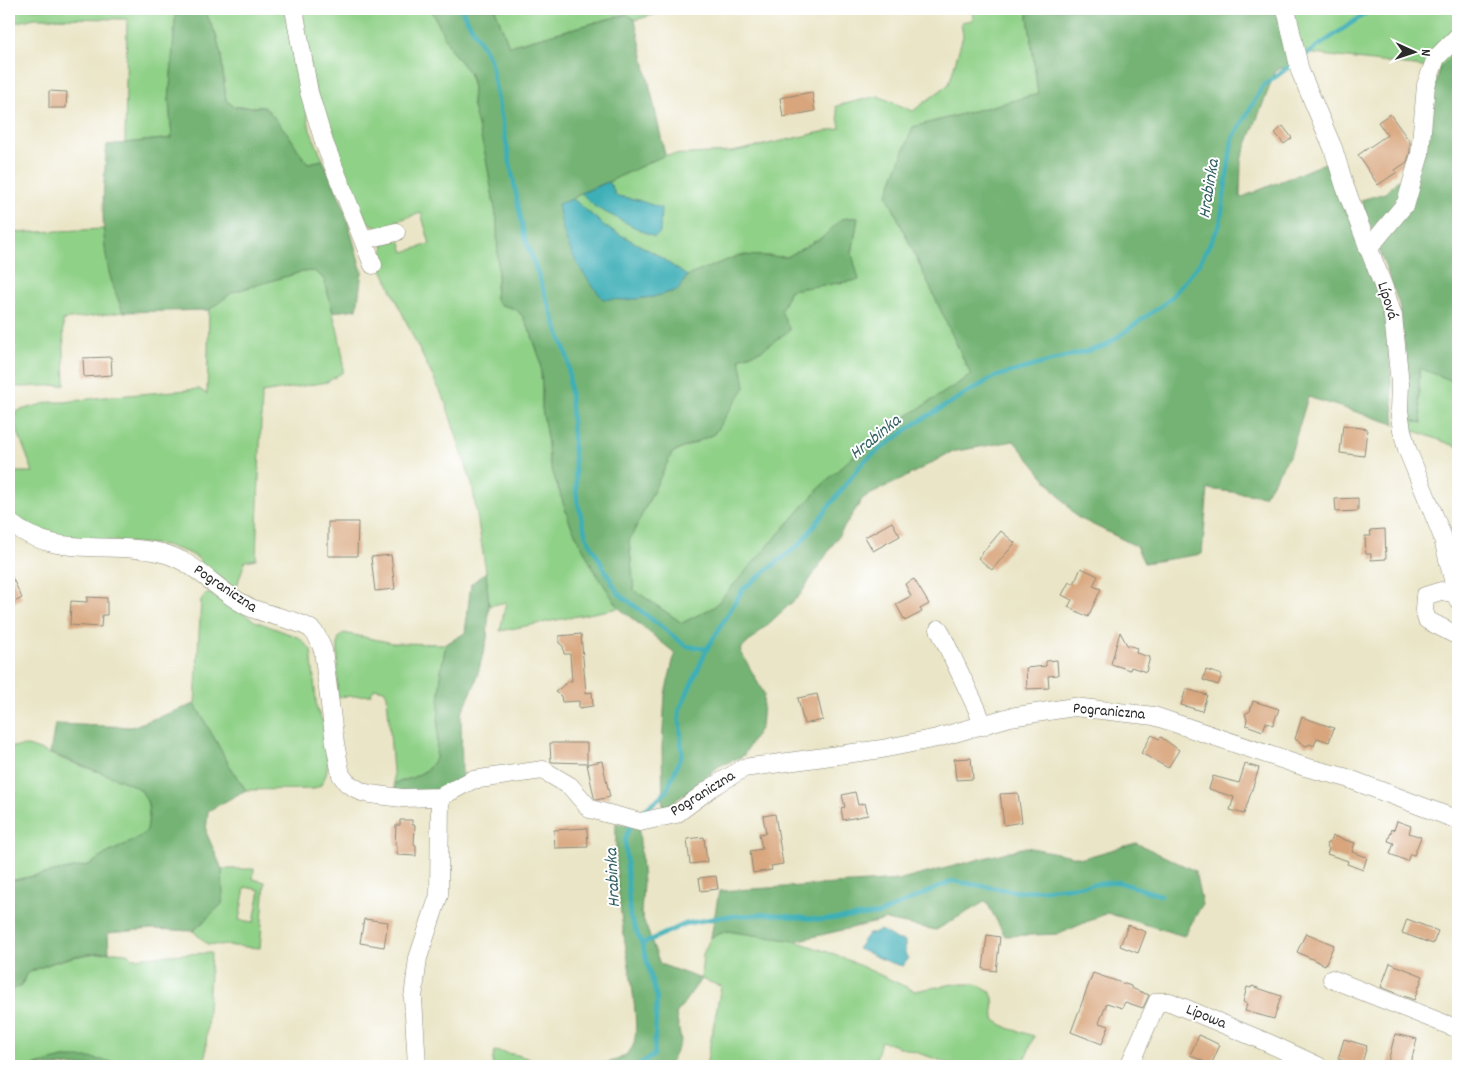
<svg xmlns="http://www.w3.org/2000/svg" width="1467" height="1075" viewBox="0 0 1467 1075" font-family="Dekko,sans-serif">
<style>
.green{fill:#90d188;stroke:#5e7e5a;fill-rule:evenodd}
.forest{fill:#74b374;stroke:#506f50}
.water{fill:#3eafb7;stroke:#346d71}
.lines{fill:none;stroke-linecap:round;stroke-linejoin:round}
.stream{stroke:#3eafb7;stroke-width:4.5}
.building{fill:#d8a57b}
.minor-casing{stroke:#8a8878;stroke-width:19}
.minor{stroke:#fff;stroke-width:18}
.labels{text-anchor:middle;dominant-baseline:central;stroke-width:4;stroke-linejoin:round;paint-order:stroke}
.street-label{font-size:16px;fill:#2b2b2b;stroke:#fff}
.water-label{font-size:18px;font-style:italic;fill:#336063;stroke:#fff}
</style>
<rect width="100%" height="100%" fill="#fff"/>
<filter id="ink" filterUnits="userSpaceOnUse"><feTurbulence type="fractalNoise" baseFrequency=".02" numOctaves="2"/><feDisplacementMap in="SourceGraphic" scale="10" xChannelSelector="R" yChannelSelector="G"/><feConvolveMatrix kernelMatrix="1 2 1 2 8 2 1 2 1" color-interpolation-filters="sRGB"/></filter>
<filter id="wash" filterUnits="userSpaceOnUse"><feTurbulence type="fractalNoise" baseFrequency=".0096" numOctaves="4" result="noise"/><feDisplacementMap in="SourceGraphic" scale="20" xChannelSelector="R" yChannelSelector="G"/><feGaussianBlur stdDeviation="1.12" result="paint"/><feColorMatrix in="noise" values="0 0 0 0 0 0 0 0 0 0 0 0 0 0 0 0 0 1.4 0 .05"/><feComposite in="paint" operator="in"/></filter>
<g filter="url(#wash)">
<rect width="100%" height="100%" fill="#eae5c6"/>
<path class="green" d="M9 9H176L169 101 172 138 125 143 127 19 35 18 9 24Z
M204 9H288L310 130 323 160 308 163C299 154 295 143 287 133 280 124 272 116 265 107H234L226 100 221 55 216 35Z
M298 9H431L451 50 469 73 473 88 472 103 485 153 497 220 498 274 495 290 501 305 516 309 523 317 531 333 540 359 542 387V408L548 444 549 461 570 523 594 570 619 608 500 631 506 602 489 606 486 572 472 484 445 401 417 345 381 267 384 243 400 240 404 252 430 244 421 213 396 221V224C384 227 375 229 366 220L325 135Z
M495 9H674L635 20 626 14 509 46Z
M972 9H1027L1038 94 913 127 887 195 971 375 872 439 823 484 714 607 682 623 634 590 629 541 672 453 714 434 740 358 762 350 790 290 858 280 852 254 858 217 841 219 823 237 787 257 740 255 687 276 654 253 606 227 573 199 581 193 596 207 654 237 638 200 616 196 612 187 608 182 665 155 732 152 840 128 836 106 878 96 913 111 949 84 963 36 961 22 973 20Z
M1280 9H1458V50L1439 69 1289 51Z
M104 229 109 271 123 312 63 320 65 385 21 387 9 386V334L12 320 11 233Z
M314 271 324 279 338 332 343 357V372L327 382 262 393 256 559 245 561 236 589 204 567 198 558 189 553 165 545 50 536 18 523 9 513V472H33L13 419 17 411 50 402H65L104 397 199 389 207 394 209 309 233 292 301 272Z
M1419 367 1458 383V447L1418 432 1410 431 1408 419 1422 423 1419 399Z
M206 593 214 595 255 621 300 638 311 650 317 710 323 722 328 764 326 775 321 785 314 789 246 790 232 770 195 704 201 600Z
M344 633 393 643 446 644 441 671 436 758 427 770 414 777 394 784 387 695 384 690 375 688 370 695 337 697 338 642 339 637Z
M28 746C47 752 64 760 82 766 99 773 126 778 140 790 151 800 149 817 147 830L140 837 106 854 89 865 9 881V747Z
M222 869H254L253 879 265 882 260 948 207 944 193 931 207 919 222 877ZM245 887 260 890 254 922 239 920Z
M727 931 795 941 837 955 915 991 953 984H975L981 986 990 991 993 998 994 1020 1008 1028 1034 1036 1028 1052 1023 1062 1013 1058 1011 1066H958L881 1041 874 1066H706L721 986 701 979 703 954 711 937Z
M115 952 127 953 133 958 182 954 211 953 205 1066H137L63 1058 32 1066H9V991L22 985 26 974C54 960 83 953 115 952Z
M494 1051 518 1055 543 1064 556 1066H492Z"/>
<path class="forest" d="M176 9H204L216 35 221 55 226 100 234 107H265C272 116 280 124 287 133 295 143 299 154 308 163L323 160 343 205 362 272 357 309 333 312 324 279 314 271 301 272 233 292 209 310 123 312C118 299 112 285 109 272 100 231 103 186 107 145L172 138 169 101Z
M431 9H495L509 46 627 14 635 20 665 155 608 182 581 193 573 199 558 204 626 300 652 297 678 290 687 276 740 255 787 257 823 237 841 219 858 217 852 254 859 280 790 290 781 311 790 330 762 350 740 358 745 387 714 434 672 453 629 541 634 590 682 623 714 607 823 484 872 439 971 375 887 195 913 127 1038 94 1027 9H1280L1290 66 1276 70 1241 160 1240 198 1330 161 1385 310 1395 424 1308 397 1291 453 1264 496 1208 489 1202 554 1144 563 1136 546 1077 517 1014 441 951 452 904 478 863 498 800 595 740 650 764 694 761 727 743 756 719 766 691 790 663 808 662 748 665 694 675 653 619 608 594 570 570 523 549 461 548 444 542 408V387L540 359 531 333 523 317 516 309 501 305 497 302 495 296 498 274 497 220 485 153 472 103 473 88 470 74 451 50Z
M1458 50V383L1419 368V399L1422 423 1408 419 1407 366 1399 304 1361 200 1385 193 1424 154 1439 69Z
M486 572 489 606 487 639 475 684 461 714 462 778 439 791 396 793 394 784 414 777 427 770 436 758 441 671 446 644 465 633 471 584Z
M195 704 232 770 246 790 208 811 206 832 222 869 223 893 222 904 193 931 152 929 108 933 109 952C80 953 52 961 26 974L22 985 9 991V881L89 865 106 854 140 837 147 830 149 816 148 803 141 790 128 783 50 753 55 724 131 727Z
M616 823 639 828 643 884 641 913 660 964 701 979 676 1014 681 1041 669 1066H575C594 1064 622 1066 633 1046 642 1027 626 952 623 929 618 894 615 858 616 823Z
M1136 843 1195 871 1202 905 1184 936 1107 913 1059 934 1005 936 986 901 936 930 886 920 795 941 727 931 711 937 719 891 901 880 1026 847 1083 858Z
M63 1058H90L137 1066H36V1065Z"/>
<path class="water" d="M608 182 612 187 616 196 638 200 661 208 660 233 654 237 595 207 581 193Z
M573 199 606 227 654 253 687 276 678 290 653 297 626 300 603 299C576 266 564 246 558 204Z
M881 930 896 939 905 941V953L908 959 903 966C887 963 873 954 857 949L867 935Z"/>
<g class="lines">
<path class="stream" d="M461 9 490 59 524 235 568 359 577 500 586 536 618 593 686 646 707 649
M1301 58 1372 9
M638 816 666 792 682 754 679 711 707 649 743 589 800 544 863 462 916 423 994 377 1105 346 1169 300 1199 264 1220 224 1232 140 1263 86 1293 64
M631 823 625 839 630 917 642 944 657 999 654 1055 637 1066
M642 944 685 924 721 917 769 914 822 920 879 914 952 881 1019 892 1118 882 1160 895"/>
</g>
<g id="blocks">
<path class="building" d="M49 91 67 92 66 108H49Z
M812 92 815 111 783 117 780 98Z
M1390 114 1410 142V152L1407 162 1395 170 1397 172 1378 185 1358 155 1387 135 1378 122Z
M1283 126 1292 138 1284 144 1275 133Z
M111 357 112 375 84 377 83 358Z
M1343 425 1367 429 1364 456 1340 453Z
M1358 498V511L1336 512 1335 499Z
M328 522H358L357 556H328Z
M892 522 900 536 873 551 865 537Z
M1385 529 1386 559 1371 560V554H1366L1365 536H1371L1370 530Z
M1001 531 1015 543 992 570 978 558Z
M391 555 395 589 375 591 371 557Z
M1081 568 1098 576 1093 586 1101 589 1088 617 1068 607 1072 600 1062 595 1069 582 1074 584Z
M9 571 22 598 9 605Z
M914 579 929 604 920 609 922 612 905 621 896 604 911 596 905 584Z
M87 597 107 598V615H102L101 627 70 625 71 601 87 602Z
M1120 632 1127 645 1137 648 1136 653 1150 657 1146 672 1131 667 1130 670 1111 664Z
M581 634 586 693 592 692 593 706 579 708V701L562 702 561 696 555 692 569 681H572L570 654H564L563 646 559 643V636Z
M1057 660 1058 675 1048 676 1049 688 1027 689 1026 668 1046 666V661Z
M1206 670 1222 675 1218 685 1203 680Z
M1186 689 1207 695 1202 711 1181 705Z
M817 694 823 720 804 724 798 698Z
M1253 701 1279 709 1273 725 1266 722 1263 731 1246 725 1247 719 1245 714 1250 711Z
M1302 717 1334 728 1329 742 1317 738 1314 746 1310 744 1306 746 1295 739Z
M1152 735 1159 739 1161 737 1179 750 1168 768 1141 753Z
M550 743H587V763L551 762Z
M971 758 973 779 956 780 954 759Z
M602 761 610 797 596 800 594 797 587 764Z
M1245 764 1259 768 1244 814 1230 810 1234 797 1209 789 1213 776 1239 783Z
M855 792 858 805 865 803 868 815 843 820 841 808 845 807 842 795Z
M1018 793 1022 822 1004 825 1000 794Z
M775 814 783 864 771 866 772 870 753 873 750 851 762 849 759 834 766 833 763 816Z
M400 820H412V825H415L414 845H416V856L397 855V845H395L396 825H400Z
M1397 821 1411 826 1409 833 1421 837 1414 855 1410 854 1407 861 1390 854 1394 843 1388 841 1392 829 1394 830Z
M587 828 588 847 555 848 554 830Z
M1333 836 1355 843 1352 852 1367 857 1363 870 1347 864 1348 861 1327 854 1329 849 1326 844 1331 841Z
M704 837 707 862 690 864 687 839Z
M716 876 718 889 701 891 699 878Z
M364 919 388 922 384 947 360 943Z
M1407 919 1438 931 1433 944 1402 933Z
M1128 925 1146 932 1138 953 1120 946Z
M1306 933 1334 945 1325 965 1297 952Z
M987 935 1000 937 996 971 983 969Z
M1390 963 1423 976 1414 1000 1381 987Z
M1093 973 1131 986V988L1149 995 1143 1008 1125 1002 1122 1008 1107 1003 1099 1023 1109 1026 1102 1044 1071 1032Z
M1252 986 1281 996 1274 1019 1245 1011 1247 1004 1243 1002 1247 987 1251 988Z
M1395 1034 1417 1039 1410 1066H1387Z
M1199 1035 1220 1045 1211 1065 1190 1055Z
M1344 1039 1367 1046 1361 1066 1338 1059Z"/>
</g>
</g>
<g filter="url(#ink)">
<use href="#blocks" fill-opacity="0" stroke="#8a8878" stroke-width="1"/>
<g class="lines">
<defs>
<path id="minor" d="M294 9 309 92 324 142 373 265
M1286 9 1300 71 1333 148 1345 187 1384 288 1393 316 1400 384 1399 410 1402 430 1407 449 1442 535 1458 600
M363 240 396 232
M1368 249 1406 203 1420 154 1426 85 1436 58 1458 36
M9 522C55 560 109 540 162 553 195 561 216 590 245 605 262 615 301 620 312 630 318 635 320 643 323 650L335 743 341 775 347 783 362 792 370 794 402 798 440 797 472 780 543 770 570 786 590 809 640 822 676 814 711 788 744 768 882 749 937 738 1010 717 1074 707 1154 716 1305 767 1344 777 1458 820
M1457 594 1441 591 1425 596 1424 610 1427 620 1458 636
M939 629 977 709 983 726
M1332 979 1458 1029
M417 1066 413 998 418 958 439 895 440 797
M1129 1066 1157 1002H1170L1266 1042 1318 1066"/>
</defs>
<use href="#minor" class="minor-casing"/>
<use href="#minor" class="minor"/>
</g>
</g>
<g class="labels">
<g class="street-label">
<text transform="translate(1387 301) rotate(73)">Lípová</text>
<text transform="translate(225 589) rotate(34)">Pograniczna</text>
<text transform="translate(1109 712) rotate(5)">Pograniczna</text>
<text transform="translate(703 794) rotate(-32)">Pograniczna</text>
<text transform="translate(1206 1017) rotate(22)">Lipowa</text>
</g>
<g class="water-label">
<text transform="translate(1210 189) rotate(-81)">Hrabinka</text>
<text transform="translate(876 438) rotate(-39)">Hrabinka</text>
<text transform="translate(614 878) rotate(-93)">Hrabinka</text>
</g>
</g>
<rect width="1467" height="1075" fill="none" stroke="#fff" stroke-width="30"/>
<g transform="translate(1414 52) rotate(93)" stroke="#ffffff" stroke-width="4" paint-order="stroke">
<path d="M0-4L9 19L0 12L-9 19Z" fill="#2b2b2b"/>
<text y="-8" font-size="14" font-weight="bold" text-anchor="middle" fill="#2b2b2b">N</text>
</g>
</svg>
